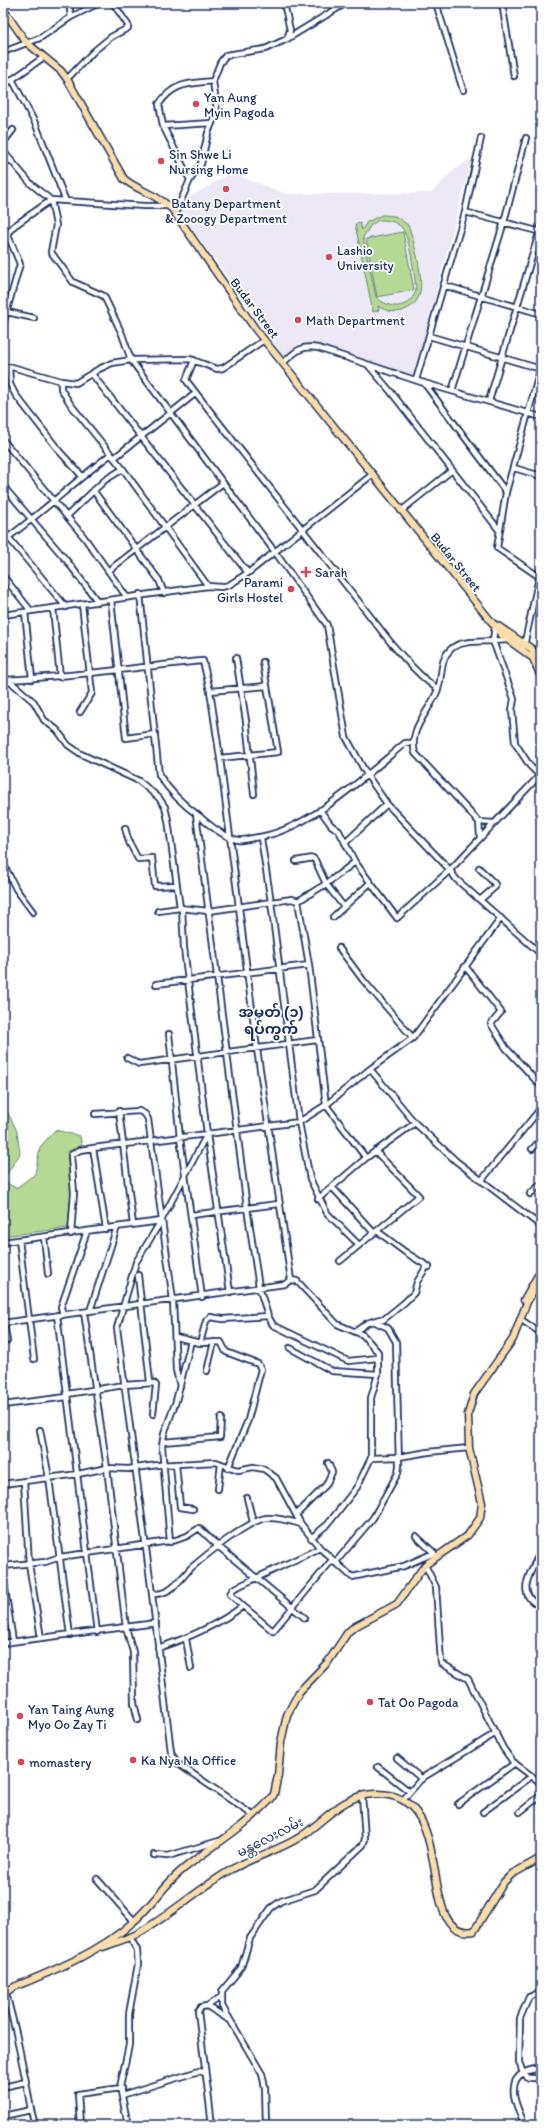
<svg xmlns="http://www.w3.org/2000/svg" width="544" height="2128" viewBox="0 0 544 2128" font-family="Itim,'Noto Sans Myanmar',sans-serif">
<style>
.built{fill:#ece8f6}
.green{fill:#b5d994;stroke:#688479;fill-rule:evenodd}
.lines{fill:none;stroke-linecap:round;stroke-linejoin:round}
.minor-casing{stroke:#1b2f5e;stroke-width:8}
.major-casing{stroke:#1b2f5e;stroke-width:9}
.minor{stroke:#fff;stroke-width:4.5}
.major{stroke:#f9deab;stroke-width:6}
.poi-dot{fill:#d1495b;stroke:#fff;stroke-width:1.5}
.labels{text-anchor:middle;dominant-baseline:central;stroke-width:3.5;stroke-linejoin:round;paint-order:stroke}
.poi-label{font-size:13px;fill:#1b2f5e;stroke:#fff;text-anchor:start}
.street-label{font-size:13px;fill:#1b2f5e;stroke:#fff}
.quarter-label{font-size:15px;font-weight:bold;fill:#1b2f5e;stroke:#fff}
</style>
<rect width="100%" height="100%" fill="#fff"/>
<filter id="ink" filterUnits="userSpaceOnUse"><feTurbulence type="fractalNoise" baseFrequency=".025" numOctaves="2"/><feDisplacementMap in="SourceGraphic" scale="8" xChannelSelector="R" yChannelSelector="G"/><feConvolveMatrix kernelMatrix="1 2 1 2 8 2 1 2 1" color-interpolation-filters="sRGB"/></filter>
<g filter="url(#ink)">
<path class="built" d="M472 158 414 375 309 344H299L283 357 207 248 180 214 185 200 230 173 287 194 431 193 454 170Z"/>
<path class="green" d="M382 215 395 216 408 225C414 240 426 284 418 298 415 305 409 308 402 311 394 313 385 311 378 306L379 310 373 312 355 224 360 223 362 230 367 222ZM379 220C388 220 396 221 402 228 410 238 415 277 416 291 408 310 390 310 376 297L363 237 371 225Z
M403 232 414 290 377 297 366 239Z
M3 1103 17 1131 20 1154 3 1180Z
M55 1130 80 1136 82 1147 67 1151 71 1190 68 1228 3 1236V1181L16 1188 35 1174 40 1147Z"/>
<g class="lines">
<defs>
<path id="minor" d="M69 3 71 17
M436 3 463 90
M502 3 514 76
M287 39 346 3
M3 52 40 38 71 17 99 3
M12 79 36 125 65 199
M67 79 94 51 111 37 128 28V25L113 3
M3 86 44 57
M163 126 212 123
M3 143 13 130
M3 151 31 184 51 200 56 225 51 252 73 282 104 296 122 334 131 360 275 552 327 625 346 737 367 775 387 804 450 870 397 918 355 862 339 831 331 825 320 810
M3 163 10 160
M190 180 201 164 208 133 217 111 213 81
M465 212 481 138
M175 214 190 180 163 126 159 104C174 82 189 84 213 81L220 63 226 55 265 49 287 39 290 30 284 3
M3 238 14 226 51 200 144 206H169
M443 285 541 314
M7 312 34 318
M3 324 20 264 8 235
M429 336 541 369
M194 360 186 380 196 393 391 643C405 659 420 677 438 689
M283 363C296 351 301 345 318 348L424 383 541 417
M368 365 391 392 499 530
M3 367H12L61 381 76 383 99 369 112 363 131 360 190 359 217 369 223 368 264 340
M9 367 10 384 15 394 60 452 82 476
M541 367 506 492 497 548 541 578
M92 374 248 573
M416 380 465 212 541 232
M61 381V389L71 405 123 469 208 586
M424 383 506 492
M452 391 504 222 526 138
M489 401 541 226
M3 440 84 537 126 596
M114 458 196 393
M514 468 541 476
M3 486 67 561 98 602
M93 490 159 580 164 593
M401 511 451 471
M67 516 105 480 123 469
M3 531 66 607
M3 541C41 514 74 482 111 454
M108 571 223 483
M3 576 31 611
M140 594 159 775C170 792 182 804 199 816 209 825 224 837 238 840 242 841 248 839 253 838 306 833 364 777 405 743H412
M111 600 126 738 155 734
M53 608 60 677
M25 612 32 679
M3 615 208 586 221 587 229 585 248 573 373 474
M495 624 493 641 508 640
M524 646 541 568
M236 658 246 721 254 794
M3 680C70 677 136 667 203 661L210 691 220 758 257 1049 291 1280 285 1284 3 1323
M8 682 12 683 34 702 44 720 57 730 68 745 81 754 139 781 159 798 165 807 168 820 180 908 209 911 292 899 298 901 309 965 326 1105 366 1158
M210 691 267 686
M80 712 92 693 82 604
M220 758 278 752 263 662
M541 774 450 870 456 879 541 954
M196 814 247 1208 259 1287 268 1316 273 1325 348 1361 378 1358
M479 822 415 753C408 727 431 711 438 689 443 675 439 660 451 649 460 640 481 642 493 641L514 699 512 710 515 743 530 766 539 775
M125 828 129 842 138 859 152 858 155 886 177 885
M480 837 479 822 494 823
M261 838 271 902 299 1122 310 1179 327 1213 359 1245
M345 843 387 804
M296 861 313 858 315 860 326 884 344 907
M3 863 16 889 33 912
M479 868 495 884V887L480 900
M298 901 326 884 355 862
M182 908 184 948 207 1134 230 1292
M158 911 180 908
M333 917 370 883
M339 948 363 980 413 1038
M465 966 501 1012 491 1024 506 1048 541 1086
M156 984 309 965
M169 1034 180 1138 202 1297
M127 1058 139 1064 317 1040
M370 1069 415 1123 456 1161 541 1226
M119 1111 133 1225
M95 1114 139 1111 145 1114 148 1119 173 1300 176 1370 180 1386
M532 1149 541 1140
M481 1181 541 1108
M332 1187 374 1233
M530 1194 541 1184
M318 1199 366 1158 415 1123
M191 1215 278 1204
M106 1229 93 1148 207 1134
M377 1231 405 1252 429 1267
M71 1234 74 1193 71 1155 80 1150 93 1148
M44 1237 48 1274
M19 1240 34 1359
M3 1242 161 1221
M340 1261 419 1196 375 1151
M138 1275 150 1382
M291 1280 297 1281 337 1324 363 1335 378 1352V1374L371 1398V1458L357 1487 328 1524 311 1538
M90 1311 117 1227
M84 1312 107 1468 126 1628 133 1652 134 1703 138 1720
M57 1315 97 1632
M63 1315 61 1307 87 1231
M3 1319 7 1341
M520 1319 541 1333
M356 1331 367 1323 380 1319 383 1320 405 1302 414 1293 417 1282 427 1266
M176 1337 200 1343 206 1321 210 1317 223 1319 268 1316
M200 1343 221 1342 226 1352 258 1364 261 1369 248 1420 228 1468
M290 1348 332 1371 378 1374
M207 1371 214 1342
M67 1394 124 1385 154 1383 156 1385 153 1414
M3 1405 67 1397
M40 1430 49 1478 70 1635
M163 1442 220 1437 221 1418
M371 1458 399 1457 428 1452 469 1448
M176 1464 180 1507 193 1509
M24 1481 29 1564 41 1638
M3 1484 78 1474 107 1468 128 1469 158 1465 216 1462 238 1470 253 1467 264 1469 276 1478 301 1524
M218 1489 221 1464
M247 1498 253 1522
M296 1515 326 1485 332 1472 328 1463
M416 1536 434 1553
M170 1542 162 1446 164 1434 176 1401 191 1341
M541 1551C532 1570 513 1595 541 1606
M335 1563 373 1518 398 1473 399 1466 396 1342 388 1328 373 1321
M425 1565 436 1587 441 1663 468 1679 503 1748 513 1762 541 1783
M3 1566 45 1562 60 1557 176 1540 187 1536 199 1528 219 1547 305 1618
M3 1576 13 1641
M152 1594C172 1595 179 1580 191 1568 205 1556 250 1519 267 1518 279 1517 290 1521 301 1524L320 1548 352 1577 404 1566 434 1553 437 1556
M243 1606 230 1594 233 1589 320 1548
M186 1639 191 1668
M3 1643 156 1623
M158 1648C188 1638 218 1625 243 1606L273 1631 332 1560
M397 1758 422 1779
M378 1767 410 1792
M403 1800 422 1778 496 1733
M458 1804 515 1763
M483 1812 532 1776
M520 1812 541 1795
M254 1816 177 1763 171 1752 152 1594 117 1328 136 1262 161 1221 207 1134 299 1122 326 1105 370 1069 413 1038 501 918
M154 1855 168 1856 219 1841
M97 1879 134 1921
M541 1992 529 1997 520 2018 519 2062 523 2073 529 2078H541
M6 1993 16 2033 26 2082
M207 2006 221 1997
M3 2087 26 2082 31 2110
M122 2095 199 2071 205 2073
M3 2116 31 2110 35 2125
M80 2125 78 2094 121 2088
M128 2125 120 2087 129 2045V2014L138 1964 137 1950 130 1937
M212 2125 198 2011 201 2007 207 2006 228 2019
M266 2125 265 2087 262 2074 222 2006V1991L241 1968 250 1938 271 1908 281 1901 315 1890 363 1845 365 1839 362 1795
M525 2125C519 2112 504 2084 523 2073 528 2070 536 2069 541 2068"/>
<path id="major" d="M3 9 26 42 61 71 67 79 124 179C138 191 159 195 172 209L256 330 503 636 533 658 541 677
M498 626 532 649 541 663
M541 755V773
M524 1300 541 1270
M103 1947C114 1943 126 1939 137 1934 169 1916 197 1890 229 1871 252 1857 278 1851 300 1837 325 1821 342 1795 374 1794 462 1789 412 1942 474 1931L504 1882 512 1874 541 1858
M3 1994 14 1987C55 1970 100 1952 133 1922 151 1907 163 1886 181 1871 211 1846 243 1829 271 1799L274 1794 278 1775 281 1742 287 1715 299 1692 328 1662 348 1632 354 1627 397 1604 425 1565 468 1535 480 1518 482 1503 469 1448 468 1414 474 1394 513 1339 527 1302 541 1278"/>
</defs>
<use href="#minor" class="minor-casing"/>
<use href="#major" class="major-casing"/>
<use href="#minor" class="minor"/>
<use href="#major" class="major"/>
</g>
</g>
<g class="poi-dot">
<circle cx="196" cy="104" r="4"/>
<circle cx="161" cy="161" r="4"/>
<circle cx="226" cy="189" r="4"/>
<circle cx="329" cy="257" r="4"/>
<circle cx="298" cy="320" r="4"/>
<path d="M304 566h4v4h4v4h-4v4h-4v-4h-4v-4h4z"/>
<circle cx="291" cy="589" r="4"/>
<circle cx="370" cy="1702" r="4"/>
<circle cx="20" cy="1716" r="4"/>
<circle cx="133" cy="1760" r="4"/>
<circle cx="21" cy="1762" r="4"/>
</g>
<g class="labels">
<g class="poi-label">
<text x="204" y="97">Yan Aung<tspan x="204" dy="15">Myin Pagoda</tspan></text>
<text x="169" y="154">Sin Shwe Li<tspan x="169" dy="15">Nursing Home</tspan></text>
<text x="226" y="203" text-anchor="middle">Batany Department<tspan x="226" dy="15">&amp; Zooogy Department</tspan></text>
<text x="337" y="250">Lashio<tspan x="337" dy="15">University</tspan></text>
<text x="306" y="320">Math Department</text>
<text x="315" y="572">Sarah</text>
<text x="283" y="582" text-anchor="end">Parami<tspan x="283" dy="15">Girls Hostel</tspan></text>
<text x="378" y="1702">Tat Oo Pagoda</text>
<text x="28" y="1709">Yan Taing Aung<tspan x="28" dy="15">Myo Oo Zay Ti</tspan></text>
<text x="141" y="1760">Ka Nya Na Office</text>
<text x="29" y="1762">momastery</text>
</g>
<g class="street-label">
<text transform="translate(255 308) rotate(53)">Budar Street</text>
<text transform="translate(456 562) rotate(51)">Budar Street</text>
<text transform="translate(270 1837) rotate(-27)">မန္တလေးလမ်း</text>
</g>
<g class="quarter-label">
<text x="271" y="1012">အမှတ် (၁)<tspan x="271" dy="17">ရပ်ကွက်</tspan></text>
</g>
</g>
<rect width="544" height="2128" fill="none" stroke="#fff" stroke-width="16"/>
<rect x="8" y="8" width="528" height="2112" fill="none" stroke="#1b2f5e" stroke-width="1.5" filter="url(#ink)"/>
</svg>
